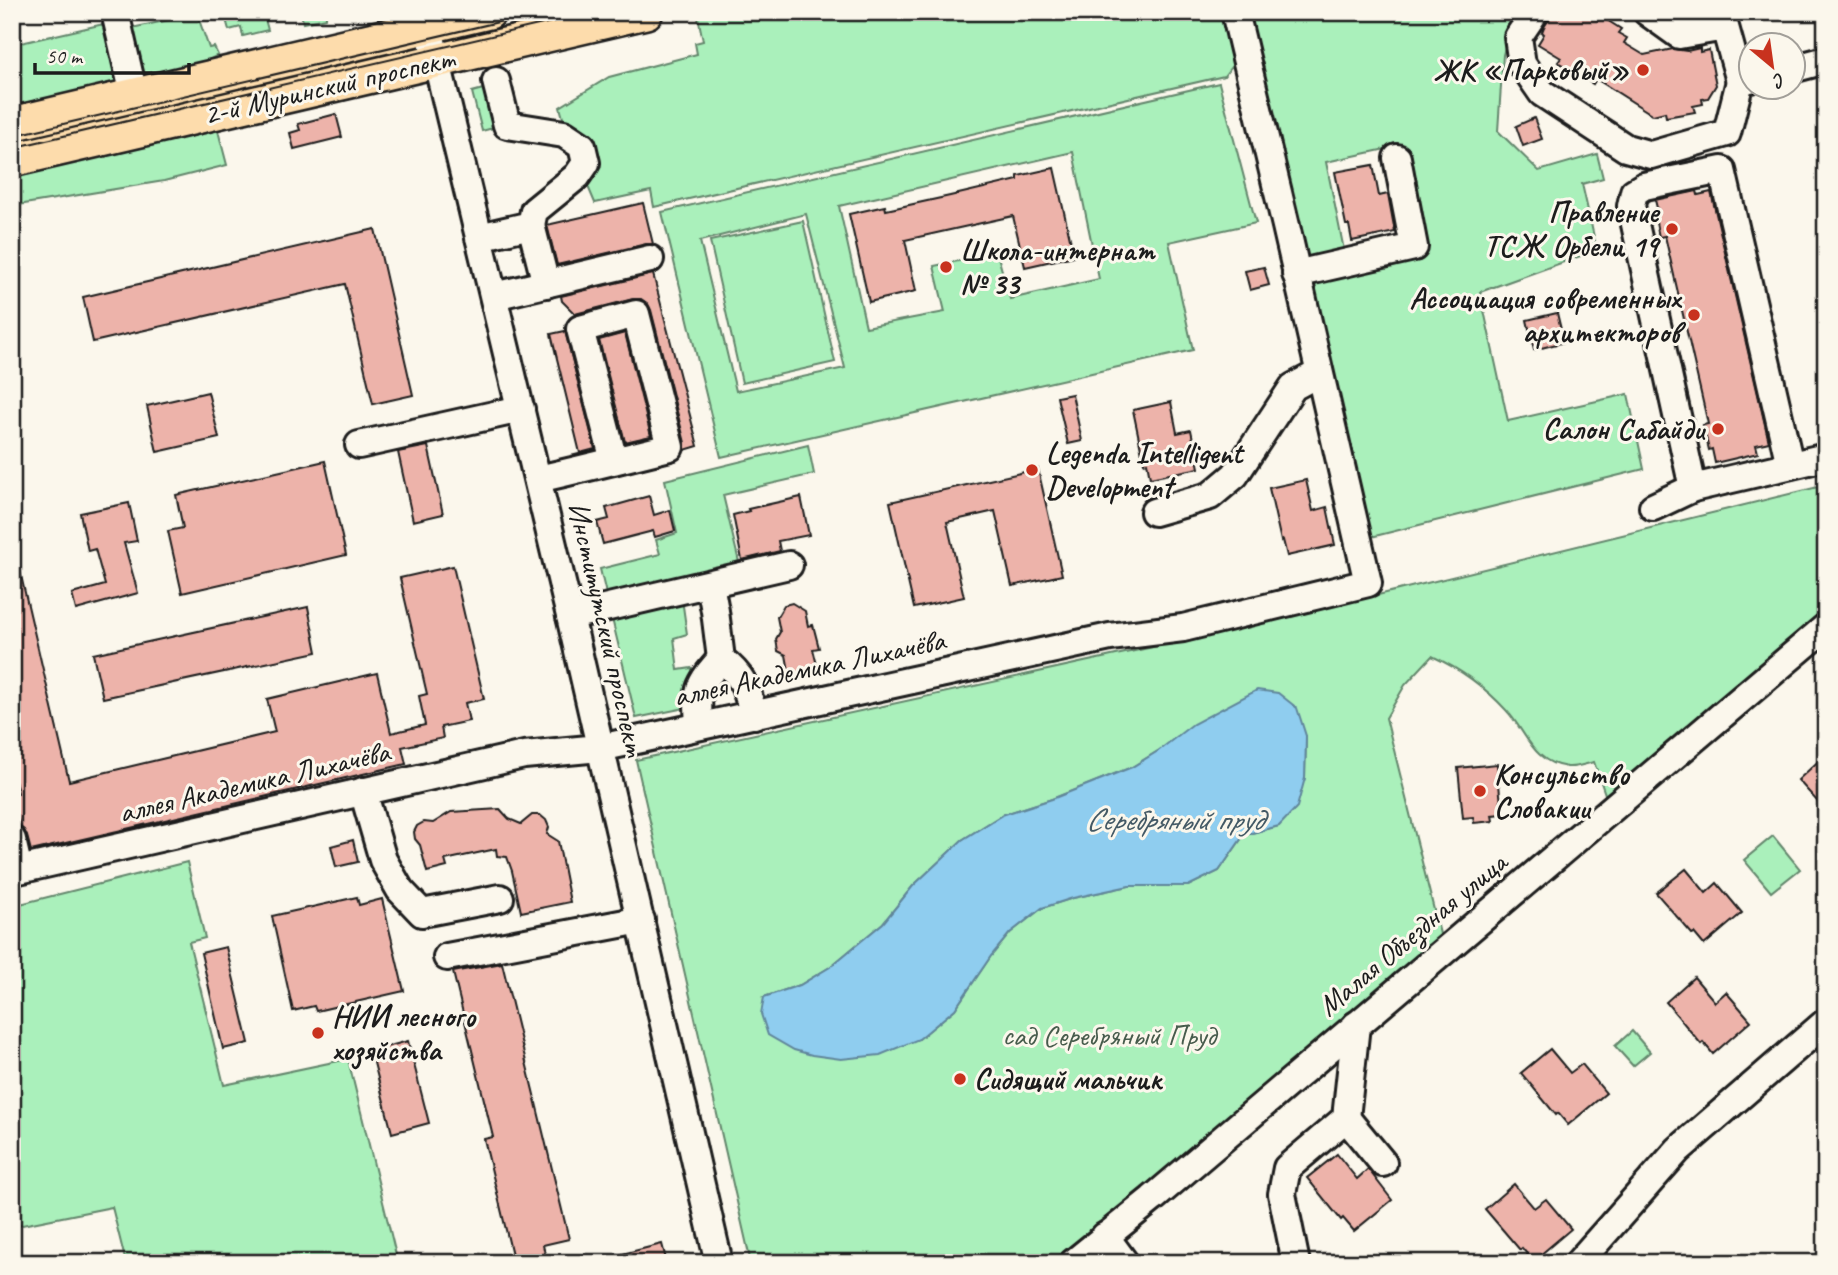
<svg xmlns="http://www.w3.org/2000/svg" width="1838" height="1275" font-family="Caveat,sans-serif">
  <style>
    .green { fill: #aaf0bb; stroke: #63866c; stroke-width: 2; fill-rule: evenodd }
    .water { fill: #8fcdef; stroke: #61869b; stroke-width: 2 }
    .building { fill: #edb3aa; stroke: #1c1c1c; stroke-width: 2 }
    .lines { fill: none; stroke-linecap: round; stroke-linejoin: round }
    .minor-casing { stroke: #1c1c1c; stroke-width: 32 }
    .major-casing { stroke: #1c1c1c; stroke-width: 38 }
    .minor { stroke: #fbf7ec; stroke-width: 26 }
    .major { stroke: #fddcac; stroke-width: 33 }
    .tram { stroke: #1c1c1c; stroke-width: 2 }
    .poi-dot { fill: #c8321e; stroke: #fbf7ec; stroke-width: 2.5 }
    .labels { text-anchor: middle; stroke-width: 6; stroke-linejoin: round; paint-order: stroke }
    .poi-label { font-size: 30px; font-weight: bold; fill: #1c1c1c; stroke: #fbf7ec; text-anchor: start }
    .street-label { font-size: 30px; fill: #1c1c1c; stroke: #fbf7ec }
    .park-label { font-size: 30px; fill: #475c4c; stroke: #fbf7ec }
    .water-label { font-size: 32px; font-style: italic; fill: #445a66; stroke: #fbf7ec }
  </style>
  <rect width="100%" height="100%" fill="#fbf7ec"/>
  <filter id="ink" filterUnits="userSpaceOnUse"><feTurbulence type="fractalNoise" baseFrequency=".0143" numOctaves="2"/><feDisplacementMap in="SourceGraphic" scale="14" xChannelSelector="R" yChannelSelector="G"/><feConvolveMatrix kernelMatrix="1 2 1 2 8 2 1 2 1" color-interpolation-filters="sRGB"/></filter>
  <g filter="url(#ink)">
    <g class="green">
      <polygon points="224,12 270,12 271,16 265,19 268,30 243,36 241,27 229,30"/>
      <polygon points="301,12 326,12 326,18 303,23"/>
      <polygon points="697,12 1223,12 1234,63 1224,76 654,207 651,191 595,203 570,144 560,107 609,77 697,54 695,43 703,41"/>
      <polygon points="1244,12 1514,12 1503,55 1498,131 1539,171 1597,154 1603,178 1582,184 1597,250 1480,292 1508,421 1628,394 1644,469 1367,538 1307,278 1425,252 1404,145 1326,162 1344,250 1303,260"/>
      <polygon points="197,14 209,48 214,47 218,55 207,61 141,76 127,29"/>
      <polygon points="108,23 119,82 12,106 12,45"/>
      <path d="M1219,83L1256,223L1169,242L1193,350L721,457L662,212ZM1073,152L1099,279L1010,299L997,253L934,266L945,312L866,327L839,206ZM806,214L845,368L736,391L700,241Z"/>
      <polygon points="483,89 493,128 482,131 472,92"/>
      <polygon points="216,123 227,165 164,181 12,206 12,170"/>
      <polygon points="803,221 835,362 742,383 710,241"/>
      <polygon points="808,445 814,474 723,495 744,583 682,599 687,634 674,638 678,670 692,668 695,687 695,706 636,718 600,569 660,554 656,540 677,533 665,480"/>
      <path d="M1826,485V611L1606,797L1594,762C1586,764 1575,768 1567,767C1532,763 1527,732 1506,710C1484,686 1462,670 1432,656L1405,685L1386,718L1441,938L1358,1007L1059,1263H751L636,760L1276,620ZM1306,736L1305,778L1279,826L1244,835L1219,871L1188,886H1129L1073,898L1042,908L1010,933L991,956L955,1009L919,1039L764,997L800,985L830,967L883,923L913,886L962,840L1002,815L1052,799L1132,767L1158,751Z"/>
      <polygon points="1773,836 1800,869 1771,892 1744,860"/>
      <polygon points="187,862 205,938 189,942 224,1085 348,1059 396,1255 367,1263 126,1263 112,1207 12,1227 12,906"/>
      <polygon points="1632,1031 1650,1052 1633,1066 1615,1046"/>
    </g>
    <polygon class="water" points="1257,690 1278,693 1297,708 1306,736 1305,778 1297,807 1279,826 1244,835 1219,871 1188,886 1129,886 1073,898 1042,908 1010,933 991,956 955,1009 919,1039 880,1055 841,1059 812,1055 794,1050 768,1035 761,1014 764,997 800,985 830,967 883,923 913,886 962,840 1002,815 1052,799 1132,767 1158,751 1193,724"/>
    <g class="building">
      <polygon points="1554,12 1585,12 1596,19 1599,15 1621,29 1618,33 1627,38 1624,43 1644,55 1673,49 1687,51 1700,48 1700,52 1709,50 1716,85 1708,98 1702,99 1703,104 1693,106 1695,112 1666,117 1665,112 1653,115 1596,79 1593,84 1558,62 1561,58 1538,44 1544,34 1542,32 1544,27"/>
      <polygon points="336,114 342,137 294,149 290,133 300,130 298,124"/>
      <polygon points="1534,118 1542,139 1523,146 1516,126"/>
      <polygon points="1373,165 1379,196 1388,194 1395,232 1352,241 1349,225 1346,225 1335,172"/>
      <polygon points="1054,168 1074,256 1025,267 1013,216 905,240 916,291 869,302 849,214 885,206 886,210 950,196 1018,180 1018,176"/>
      <polygon points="1697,191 1698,195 1711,192 1769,442 1756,445 1758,453 1715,463 1712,449 1709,450 1703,425 1708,424 1665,236 1659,237 1654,213 1658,212 1655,200"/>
      <polygon points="643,203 653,244 646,244 557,265 547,225"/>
      <polygon points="375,229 413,395 373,404 345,284 93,342 83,297"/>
      <polygon points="1264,267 1269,285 1250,290 1245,271"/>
      <polygon points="653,274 698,446 685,450 685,443 651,310 648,304 641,299 633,299 575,314 562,301 561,296"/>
      <polygon points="1557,313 1564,342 1534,350 1527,320"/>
      <polygon points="565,331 595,449 580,453 551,334"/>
      <polygon points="625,333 651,436 625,442 599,340"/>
      <polygon points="208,392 219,438 157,452 147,406"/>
      <polygon points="1072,394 1082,441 1068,444 1057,397"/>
      <polygon points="1171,402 1177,433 1191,430 1199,468 1150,478 1147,462 1144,463 1133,410"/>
      <polygon points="428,446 443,514 413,521 398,452"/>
      <polygon points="325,461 346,555 182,593 168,531 183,528 176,495"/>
      <polygon points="1038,469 1062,575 1012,586 995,511 947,522 964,597 914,608 890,502"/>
      <polygon points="1306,480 1313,511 1327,507 1335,545 1287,556 1283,540 1281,541 1269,488"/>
      <polygon points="649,496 654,515 670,510 675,531 655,537 653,531 603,544 597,522 609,519 606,508"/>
      <polygon points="801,497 809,535 778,541 780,551 742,560 733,515 749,511 748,509"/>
      <polygon points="129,503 137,541 124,543 138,593 76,610 72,594 105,585 95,549 88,551 80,513"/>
      <polygon points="453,566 484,699 465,703 469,721 441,727 443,738 402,747 406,764 31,851 27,836 24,830 20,827 12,796 18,793 12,769 12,568 19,567 69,781 275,732 267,699 377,673 391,733 425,725 419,696 427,694 400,578"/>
      <polygon points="792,603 805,611 808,626 813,625 819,648 813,649 817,665 811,675 800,678 789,671 786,655 778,651 776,639 780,632 777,617 784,605"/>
      <polygon points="308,607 317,652 103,698 93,654"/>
      <polygon points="1826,754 1826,811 1798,780"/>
      <polygon points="1497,764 1502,814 1492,815 1493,821 1474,823 1473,817 1463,818 1458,768"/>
      <polygon points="500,809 509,819 521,824 532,815 540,815 546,820 549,827 547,834 558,841 570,902 521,912 512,871 507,857 497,856 496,849 445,860 447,867 427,872 420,845 415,839 414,832 417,826 424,822 433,823 451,812"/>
      <polygon points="353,840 358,862 336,867 331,846"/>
      <polygon points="1686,869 1706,893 1717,883 1742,913 1704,945 1694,933 1692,934 1656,893"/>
      <polygon points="357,897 359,905 382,899 404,991 316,1011 314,1006 293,1011 272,916"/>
      <polygon points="226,947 249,1043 223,1049 201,953"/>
      <polygon points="502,963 569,1239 543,1245 547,1263 514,1263 484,1139 493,1137 453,972"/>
      <polygon points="1694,977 1715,1002 1726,992 1751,1021 1713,1054 1703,1042 1701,1044 1666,1002"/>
      <polygon points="408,1041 429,1123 392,1133 371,1051"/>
      <polygon points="1550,1049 1570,1073 1582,1064 1606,1093 1568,1125 1558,1113 1556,1115 1521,1073"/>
      <polygon points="1337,1154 1357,1179 1368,1169 1392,1200 1354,1231 1343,1218 1341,1220 1307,1178"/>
      <polygon points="1514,1184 1534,1208 1546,1199 1571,1229 1533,1261 1522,1248 1520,1250 1485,1209"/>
      <polygon points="662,1244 667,1263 611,1263 610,1257"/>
    </g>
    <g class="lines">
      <g class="minor-casing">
        <g id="minor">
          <polyline points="115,12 134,95"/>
          <polyline points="425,12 570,616 719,1263"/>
          <polyline points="1535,12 1518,37 1522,64 1542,93 1626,148 1651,155 1727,133 1740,81 1750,79"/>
          <polyline points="1647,12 1679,35 1725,27 1740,81"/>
          <polyline points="1792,69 1826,60"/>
          <polyline points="531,225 546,284"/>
          <polyline points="479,237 531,225 534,211 577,176 586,163 582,146 564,134 507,125 496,81"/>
          <polyline points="1296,274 1414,247 1397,158"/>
          <polyline points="494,296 650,259"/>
          <polyline points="359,445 521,409"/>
          <path d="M538,479C582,469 626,458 670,447L636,314L580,329L614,461"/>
          <polyline points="1693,488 1631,206 1634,192 1644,186 1722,170 1790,465"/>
          <polyline points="1653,507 1693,488 1826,457"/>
          <polyline points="1154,512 1210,496 1235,475 1293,387 1319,373"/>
          <path d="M710,584L715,611L721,659C744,677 746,687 754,715"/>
          <polyline points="570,616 789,565"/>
          <path d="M699,726C697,690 696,687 721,659"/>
          <polyline points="363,791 383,860 400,890 422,913 500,898"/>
          <polyline points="12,840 19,870 524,755 600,748 1110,637 1183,628 1368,583 1286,226 1235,12"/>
          <polyline points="447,957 641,920"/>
          <polyline points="1346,1118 1383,1163"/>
          <polyline points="1105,1236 1125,1263"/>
          <polyline points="1073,1263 1152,1199 1826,627"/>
          <polyline points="1296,1263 1282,1194 1287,1168 1346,1118 1356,1025"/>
          <polyline points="1578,1263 1678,1150 1826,1022"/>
        </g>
      </g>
      <g class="major-casing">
        <g id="major">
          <polyline points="12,124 489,12"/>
          <polyline points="12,160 646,12"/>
        </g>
      </g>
      <use href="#minor" class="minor"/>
      <use href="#major" class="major"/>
      <g class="tram">
        <polyline points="12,136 541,12"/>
        <polyline points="12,148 594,12"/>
      </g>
    </g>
  </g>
  <g class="poi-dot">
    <circle cx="1643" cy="70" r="7"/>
    <circle cx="1672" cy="229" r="7"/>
    <circle cx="946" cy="267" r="7"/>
    <circle cx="1694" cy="315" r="7"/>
    <circle cx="1718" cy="429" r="7"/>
    <circle cx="1032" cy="470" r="7"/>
    <circle cx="1480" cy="791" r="7"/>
    <circle cx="318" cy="1033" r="7"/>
    <circle cx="960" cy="1079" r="7"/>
  </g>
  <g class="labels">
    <g class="poi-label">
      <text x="1629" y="80" text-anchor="end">ЖК «Парковый»</text>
      <text x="1658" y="222" text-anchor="end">Правление<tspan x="1658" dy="34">ТСЖ Орбели 19</tspan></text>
      <text x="960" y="260">Школа-интернат<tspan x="960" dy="34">№ 33</tspan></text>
      <text x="1680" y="308" text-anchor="end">Ассоциация современных<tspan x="1680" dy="34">архитекторов</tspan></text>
      <text x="1704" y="439" text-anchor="end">Салон Сабайди</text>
      <text x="1046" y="463">Legenda Intelligent<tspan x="1046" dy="34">Development</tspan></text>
      <text x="1494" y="784">Консульство<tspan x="1494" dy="34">Словакии</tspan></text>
      <text x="332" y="1026">НИИ лесного<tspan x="332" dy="34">хозяйства</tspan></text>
      <text x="974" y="1089">Сидящий мальчик</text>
    </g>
    <g class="street-label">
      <text transform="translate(329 86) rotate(-13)" y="10">2-й Муринский проспект</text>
      <text transform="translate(607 629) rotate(77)" y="10">Институтский проспект</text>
      <text transform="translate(809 668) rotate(-12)" y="10">аллея Академика Лихачёва</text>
      <text transform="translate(254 782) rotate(-13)" y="10">аллея Академика Лихачёва</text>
      <text transform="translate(1412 934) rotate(-40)" y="10">Малая Объездная улица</text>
    </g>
    <g class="park-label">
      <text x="1109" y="1045">сад Серебряный Пруд</text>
    </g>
    <g class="water-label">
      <text x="1174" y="830">Серебряный пруд</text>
    </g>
  </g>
  <rect width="1838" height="1275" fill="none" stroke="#fbf7ec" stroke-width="42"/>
  <rect x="21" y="21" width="1796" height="1233" fill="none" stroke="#1c1c1c" stroke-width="2.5" filter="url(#ink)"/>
  <g transform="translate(1772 66) rotate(151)"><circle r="33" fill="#fbf7ec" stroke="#a29f99" stroke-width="2"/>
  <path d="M0-5L12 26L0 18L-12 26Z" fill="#c8321e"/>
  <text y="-10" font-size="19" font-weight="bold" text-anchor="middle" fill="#1c1c1c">С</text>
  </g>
  <path d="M35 63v10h154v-10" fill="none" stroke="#1c1c1c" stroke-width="3.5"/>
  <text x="46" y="63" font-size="21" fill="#1c1c1c" stroke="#fbf7ec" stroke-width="5" paint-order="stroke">50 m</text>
</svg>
